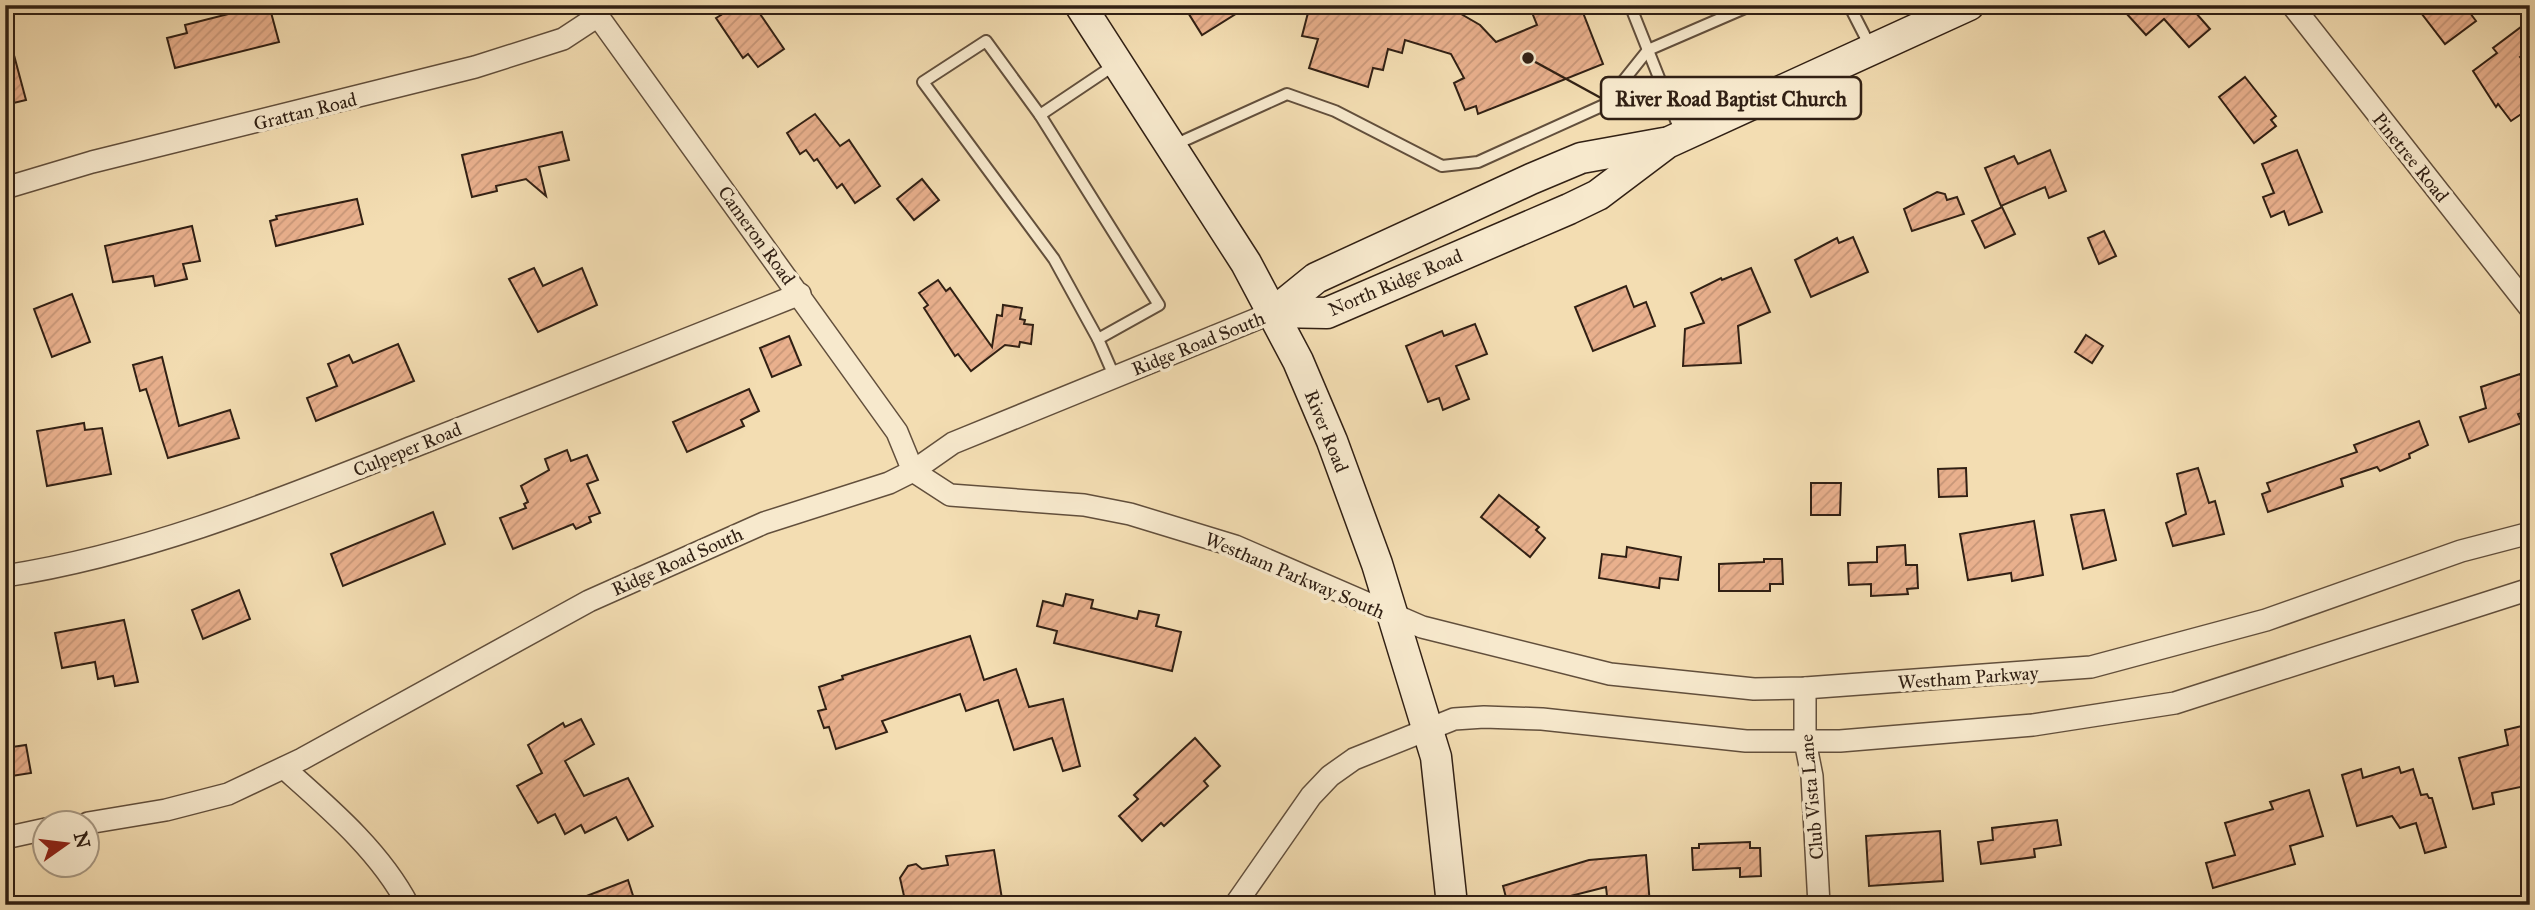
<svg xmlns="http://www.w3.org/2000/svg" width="2535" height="910" font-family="'IM FELL Great Primer',serif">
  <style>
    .building { fill: url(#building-hatch); stroke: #312014; stroke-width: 2 }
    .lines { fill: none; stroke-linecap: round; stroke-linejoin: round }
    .service-casing { stroke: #624f3c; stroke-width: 14 }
    .minor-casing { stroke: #624f3c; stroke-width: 24 }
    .secondary-casing { stroke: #312014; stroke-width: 33 }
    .service { stroke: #f7e9cd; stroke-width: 10 }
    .minor { stroke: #f7e9cd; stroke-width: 21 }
    .secondary { stroke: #f7e9cd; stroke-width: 30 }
    .labels { text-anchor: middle; stroke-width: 7; stroke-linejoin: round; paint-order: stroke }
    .street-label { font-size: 19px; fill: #312014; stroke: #f7e9cd }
    .leader { fill: none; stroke: #312014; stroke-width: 2.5 }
    .callout-dot { fill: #312014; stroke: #f7e9cd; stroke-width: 2.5 }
    .callout { fill: #f7e9cd; stroke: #312014; stroke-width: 2.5 }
    .callout-label { font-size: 21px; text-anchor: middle; font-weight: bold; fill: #312014 }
  </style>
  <defs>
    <pattern id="building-hatch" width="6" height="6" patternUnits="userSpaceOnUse" patternTransform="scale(1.75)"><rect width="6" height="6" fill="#e9b08d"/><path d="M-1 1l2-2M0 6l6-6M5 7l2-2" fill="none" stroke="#c89779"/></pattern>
  </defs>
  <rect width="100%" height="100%" fill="#f3ddb2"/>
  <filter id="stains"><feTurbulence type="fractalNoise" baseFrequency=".00286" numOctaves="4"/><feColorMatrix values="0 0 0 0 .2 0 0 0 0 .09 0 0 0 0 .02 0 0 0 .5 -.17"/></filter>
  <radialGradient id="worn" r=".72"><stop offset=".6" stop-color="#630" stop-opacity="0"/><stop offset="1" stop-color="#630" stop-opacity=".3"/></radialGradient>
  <g class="building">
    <polygon points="264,5 269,5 279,42 175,68 167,38 187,33 185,25"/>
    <polygon points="714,5 754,5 784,49 758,67 748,54 743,58 716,18 721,15"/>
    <polygon points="1198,5 1250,5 1202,35 1187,11"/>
    <polygon points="1310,5 1457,5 1456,11 1480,25 1496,42 1537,25 1529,5 1580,5 1603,64 1478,114 1476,106 1465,110 1454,83 1464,78 1451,54 1405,40 1402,53 1388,49 1383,70 1373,68 1368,87 1309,68 1318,39 1302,36"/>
    <polygon points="2135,5 2189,5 2210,29 2189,47 2164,19 2146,35 2126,13"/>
    <polygon points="2415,5 2464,5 2476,21 2445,44"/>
    <polygon points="2521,27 2530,38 2530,50 2520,57 2530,69 2530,108 2511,121 2498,104 2496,107 2473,71 2497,53 2493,48"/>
    <polygon points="11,44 26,100 5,105 5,45"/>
    <polygon points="2245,77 2276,116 2271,120 2276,126 2254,143 2219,97"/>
    <polygon points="815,114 840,146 849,140 880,186 855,203 842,184 837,188 817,159 814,161 806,150 800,154 787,133"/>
    <polygon points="562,132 569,160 539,167 546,196 526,179 496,186 497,191 472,197 462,155"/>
    <polygon points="2050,150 2066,191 2049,198 2045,187 2001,206 1985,168 2014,156 2018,164"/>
    <polygon points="2297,150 2322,212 2289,225 2284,211 2271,217 2263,197 2274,193 2262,164"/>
    <polygon points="922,179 939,200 914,220 897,199"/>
    <polygon points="1937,192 1945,194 1947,200 1957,197 1964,214 1912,231 1904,209"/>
    <polygon points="357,199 363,224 276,246 270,221 277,219 276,216"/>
    <polygon points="2002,207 2015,234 1985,248 1972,221"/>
    <polygon points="192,226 200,261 183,264 187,279 155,286 153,276 113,282 105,246"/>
    <polygon points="2104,231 2116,256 2099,264 2088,238"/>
    <polygon points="1853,237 1868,272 1811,297 1795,260 1837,238 1839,243"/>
    <polygon points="534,268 543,286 582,268 597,305 538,332 509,279"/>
    <polygon points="1751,268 1770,312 1738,326 1741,363 1683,366 1685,329 1704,323 1691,293 1721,278 1722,280"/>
    <polygon points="938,280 946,291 950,288 992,347 997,315 1002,316 1003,305 1022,308 1020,319 1025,320 1024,324 1033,325 1031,344 1020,342 1019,347 1005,345 971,371 958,354 955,356 924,308 928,305 919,293"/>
    <polygon points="1626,286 1634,307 1646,302 1655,326 1593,351 1575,307"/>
    <polygon points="72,294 90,342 52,357 34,309"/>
    <polygon points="1475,324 1487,354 1456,366 1469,399 1443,410 1439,398 1428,402 1406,346 1442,331 1444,336"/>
    <polygon points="2086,335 2103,346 2092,363 2075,352"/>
    <polygon points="789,336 801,365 772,377 760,348"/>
    <polygon points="398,344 414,381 316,421 307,398 337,386 328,364 349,355 353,363"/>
    <polygon points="162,357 179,426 230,410 239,438 168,458 146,389 140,391 133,365"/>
    <polygon points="2520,374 2530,395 2530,410 2518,414 2522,423 2469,442 2460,417 2486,408 2481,387"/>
    <polygon points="749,389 759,411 741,420 744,426 687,452 673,422"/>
    <polygon points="2419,421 2428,445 2409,454 2410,458 2380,471 2377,467 2341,479 2343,486 2268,512 2262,494 2270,491 2267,483 2357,452 2354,445"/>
    <polygon points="84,423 85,430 102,428 111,474 47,486 37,431"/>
    <polygon points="567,450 571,461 587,455 598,480 587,484 600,513 589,517 591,522 576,529 573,524 513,549 500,518 526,508 524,504 528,502 521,486 549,470 545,459"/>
    <polygon points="1966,468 1967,496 1939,497 1938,469"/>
    <polygon points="2198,468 2209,503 2215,501 2224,534 2173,546 2166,523 2186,514 2177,474"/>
    <polygon points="1811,483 1841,483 1840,515 1811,515"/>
    <polygon points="1499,495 1539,527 1536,530 1545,538 1530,557 1481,517"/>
    <polygon points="2104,510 2116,560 2083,569 2071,515"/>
    <polygon points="433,512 445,544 343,586 331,554"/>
    <polygon points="2034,521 2043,575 2012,581 2011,573 1968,580 1960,534"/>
    <polygon points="1905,545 1906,565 1917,565 1918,588 1907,589 1908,594 1871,596 1871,584 1849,585 1848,563 1877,562 1877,547"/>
    <polygon points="1627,547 1681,557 1678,580 1660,578 1659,588 1599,578 1602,554 1626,557"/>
    <polygon points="1764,559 1782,559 1783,584 1770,584 1770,591 1719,591 1719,564 1764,562"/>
    <polygon points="239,590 250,619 203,639 192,610"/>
    <polygon points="1066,594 1093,600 1091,608 1137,619 1139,611 1159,615 1156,626 1181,632 1172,671 1054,643 1057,631 1037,626 1043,601 1063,606"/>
    <polygon points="124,620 138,682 115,686 113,676 98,679 95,662 62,668 55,633"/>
    <polygon points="970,636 984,680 1016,669 1029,707 1063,699 1080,766 1063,771 1052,738 1014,750 998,700 966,711 960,694 882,721 887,732 836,749 829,727 824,728 818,711 826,709 819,687 843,679 842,676"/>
    <polygon points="581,719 594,744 565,761 584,796 628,778 653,826 628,840 616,817 585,833 581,825 565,834 555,814 538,823 517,786 542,773 528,745 563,723 565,727"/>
    <polygon points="2526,725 2530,743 2530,785 2492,793 2494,804 2473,809 2459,758 2508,745 2505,730"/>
    <polygon points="1195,738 1220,766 1204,781 1208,786 1164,826 1161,823 1142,841 1119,816 1138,799 1134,795"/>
    <polygon points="26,745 31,773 5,777 5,748"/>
    <polygon points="2399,767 2401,773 2413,769 2421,795 2427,794 2429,798 2432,798 2446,847 2425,853 2416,823 2400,828 2392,816 2357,826 2342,775 2361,769 2363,778"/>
    <polygon points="2309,790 2323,836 2290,846 2295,864 2213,888 2206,863 2235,855 2225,823 2273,809 2270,802"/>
    <polygon points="2057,820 2061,845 2034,849 2035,857 1981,864 1978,842 1993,840 1992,828"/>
    <polygon points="1940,831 1943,881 1869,886 1866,836"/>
    <polygon points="1750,842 1750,848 1760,848 1761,876 1740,877 1740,868 1693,870 1692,848 1699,848 1699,844"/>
    <polygon points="994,850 1003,905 906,905 900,878 908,866 916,864 922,869 948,865 946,856"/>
    <polygon points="1646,855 1650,905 1608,905 1606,887 1535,905 1508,905 1503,886 1589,860"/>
    <polygon points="628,880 636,905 571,905 571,902"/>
  </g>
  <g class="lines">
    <g class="service-casing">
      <g id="service">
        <polyline points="1630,5 1681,133"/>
        <polyline points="1849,5 1870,46"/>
        <polyline points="1040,115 986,41 923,82 1054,259 1098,339"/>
        <polyline points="1172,146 1287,94 1335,111 1442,166 1478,162 1604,105 1648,50 1752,5"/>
        <polyline points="1115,378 1098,339 1159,305 1040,115 1116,64"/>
      </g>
    </g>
    <g class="minor-casing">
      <g id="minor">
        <polyline points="590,5 897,432 913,471 950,495 1084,505 1130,514 1235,546 1422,627 1610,674 1754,689 1805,688 2091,667 2266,620 2461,551 2530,533"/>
        <polyline points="2292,5 2530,308"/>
        <polyline points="5,188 92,162 475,67 563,39 598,16"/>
        <path d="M5,576C148,554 281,499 415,446C543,396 672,345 800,294"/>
        <polyline points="1805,688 1805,741 1812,776 1819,905"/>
        <path d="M284,768C329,808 380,851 408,905"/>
        <polyline points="88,823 166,810 228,794 302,759 589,601 764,523 889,483 913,471 953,443 1274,312"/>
        <polyline points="5,838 46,829"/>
        <polyline points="1235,905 1311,796 1330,776 1354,759 1454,719 1484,717 1542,719 1746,741 1840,741 2033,725 2175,703 2530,589"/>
      </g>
    </g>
    <g class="secondary-casing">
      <g id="secondary">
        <polyline points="1080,5 1246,263 1298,361 1332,441 1377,564 1436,757 1452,905"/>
        <polyline points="1274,312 1327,313 1569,209 1598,195 1667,143 1969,5"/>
        <polyline points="1274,312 1316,278 1531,179 1581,158 1664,143"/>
      </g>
    </g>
    <use href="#service" class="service"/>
    <use href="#minor" class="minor"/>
    <use href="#secondary" class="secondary"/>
  </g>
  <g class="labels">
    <g class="street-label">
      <text transform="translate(305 111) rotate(-14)" y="7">Grattan Road</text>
      <text transform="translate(2411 157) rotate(51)" y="7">Pinetree Road</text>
      <text transform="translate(757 235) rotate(54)" y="7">Cameron Road</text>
      <text transform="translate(1395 282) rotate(-23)" y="7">North Ridge Road</text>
      <text transform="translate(1198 343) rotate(-22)" y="7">Ridge Road South</text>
      <text transform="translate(1327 431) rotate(68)" y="7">River Road</text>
      <text transform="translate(407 449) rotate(-22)" y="7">Culpeper Road</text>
      <text transform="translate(677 561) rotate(-24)" y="7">Ridge Road South</text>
      <text transform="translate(1295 575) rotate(23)" y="7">Westham Parkway South</text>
      <text transform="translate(1968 677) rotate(-4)" y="7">Westham Parkway</text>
      <text transform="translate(1811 797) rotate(-95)" y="7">Club Vista Lane</text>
    </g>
  </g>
  <path class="leader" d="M1528 58L1601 98"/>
  <circle class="callout-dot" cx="1528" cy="58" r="7"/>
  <rect class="callout" x="1601" y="77" width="260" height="42" rx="7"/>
  <g class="callout-label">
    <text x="1731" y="106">River Road Baptist Church</text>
  </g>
  <rect width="2535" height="910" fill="none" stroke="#f3ddb2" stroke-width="28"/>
  <rect x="7" y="7" width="2521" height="896" fill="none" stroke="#312014" stroke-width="3.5"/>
  <rect x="14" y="14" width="2507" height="882" fill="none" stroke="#312014" stroke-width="2"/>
  <g transform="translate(66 844) rotate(76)"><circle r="33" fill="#f7e9cd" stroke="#a89983" stroke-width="2"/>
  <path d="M0-5L12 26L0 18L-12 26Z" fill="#8f2418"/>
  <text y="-10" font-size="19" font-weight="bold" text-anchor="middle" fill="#312014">N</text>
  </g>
  <rect width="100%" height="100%" filter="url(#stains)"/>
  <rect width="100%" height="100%" fill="url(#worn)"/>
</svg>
